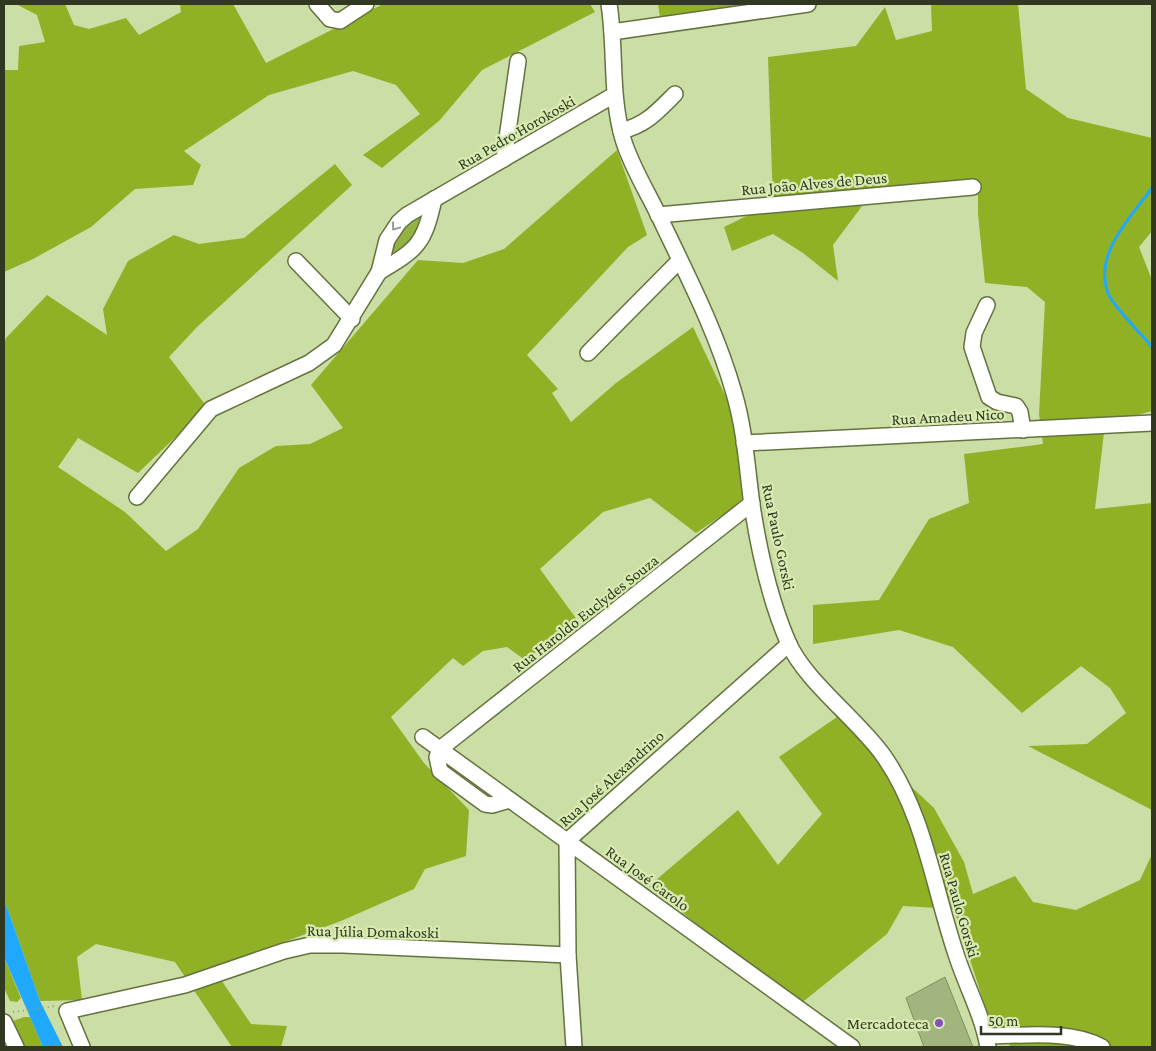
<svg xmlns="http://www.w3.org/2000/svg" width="1156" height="1051" font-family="'Crimson Pro',serif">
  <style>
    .green { fill: #94b243 }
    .forest { fill: #90b126 }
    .water { fill: #20a9fc }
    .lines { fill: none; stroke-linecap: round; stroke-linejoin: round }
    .stream { stroke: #20a9fc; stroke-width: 3 }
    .building { fill: #a3b57e; stroke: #80915b }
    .minor-casing { stroke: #63733e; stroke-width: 18 }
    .path { stroke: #909e73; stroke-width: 2; stroke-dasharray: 1 4; stroke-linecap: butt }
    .minor { stroke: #fff; stroke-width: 15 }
    .oneway { stroke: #989c90 }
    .poi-dot { fill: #864ec5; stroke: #d8ebb1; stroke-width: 2 }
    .labels { text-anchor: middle; stroke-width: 4.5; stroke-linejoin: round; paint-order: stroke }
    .street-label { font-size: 16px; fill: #313822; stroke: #d8ebb1 }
    .poi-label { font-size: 16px; fill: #313822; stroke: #d8ebb1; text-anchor: end }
  </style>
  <rect width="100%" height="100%" fill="#cbdea5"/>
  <polygon class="green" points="427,207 416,240 385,264 399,227"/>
  <g class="forest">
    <polygon points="16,4 65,4 74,25 89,29 126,18 139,35 181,12 180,4 233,4 266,63 383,4 590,4 595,12 482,70 440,120 382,168 363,155 420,114 396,85 353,71 269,95 184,151 201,165 193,185 135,189 91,227 33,259 4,272 4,70 18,70 19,46 45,42 37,15"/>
    <polygon points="658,4 750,4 660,18"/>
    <polygon points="931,4 1018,4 1026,89 1068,118 1152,138 1152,231 1139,247 1152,280 1152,411 1105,424 1095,509 1152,503 1152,810 1028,746 1087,744 1126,713 1110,688 1081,666 1022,713 953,647 899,630 813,644 813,605 879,600 929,519 969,503 964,454 1043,444 1039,414 1045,302 1027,287 985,283 978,214 978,183 874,190 833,245 838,281 803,253 773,234 732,251 724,227 773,203 768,57 856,46 885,7 896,40 932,31"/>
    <polygon points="617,150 647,235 628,247 527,355 558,389 552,393 571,422 616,383 693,327 734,414 745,500 696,533 650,498 603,512 540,569 578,621 525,660 507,647 483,651 463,666 453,658 391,717 424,763 469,810 466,856 425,869 414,889 341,921 213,968 251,1024 287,1026 281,1047 232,1047 175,962 96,944 77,957 82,1000 40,1001 4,899 4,344 6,338 47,295 107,335 103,309 128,261 174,235 199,244 244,238 335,164 352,185 197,327 169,357 207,407 138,473 78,438 58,467 125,512 166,551 198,529 239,468 276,446 310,444 343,428 311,385 418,260 463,263 504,249"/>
    <polygon points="837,717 934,808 964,862 973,894 1015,876 1033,902 1076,910 1140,880 1152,854 1152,1047 1009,1047 1010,1043 988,1016 954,909 903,906 887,934 799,1005 649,886 738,810 778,865 822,814 779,757"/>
    <polygon points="4,957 21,998 17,1002 10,1001 4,988"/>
    <polygon points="24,1017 30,1017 43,1047 25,1047 13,1021"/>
  </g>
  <polygon class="water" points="4,899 40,1001 63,1047 43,1047 4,957"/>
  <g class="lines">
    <path class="stream" d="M1152,188C1131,217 1093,254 1108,293C1113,307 1142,334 1152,347"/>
  </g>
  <polygon class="building" points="945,977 973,1047 924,1047 906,998"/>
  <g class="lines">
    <g class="minor-casing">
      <g id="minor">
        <polyline points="317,4 330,19 340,21 366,4"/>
        <path d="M609,4C616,49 610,95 623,139C631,166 647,191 659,216C686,273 717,332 734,393C745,430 747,468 752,505C759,551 770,600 788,642C804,680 857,719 883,755C924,813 933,885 955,951C965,984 982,1013 988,1047"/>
        <polyline points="612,32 808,4"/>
        <path d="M621,131C646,125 657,112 675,94"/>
        <polyline points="504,159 518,61"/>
        <polyline points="658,215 973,187"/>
        <polyline points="296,261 352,319"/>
        <path d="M379,272C418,249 424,244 434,199"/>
        <polyline points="987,305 974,333 972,347 989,397 997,402 1016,406 1020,412 1023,430"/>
        <polyline points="588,353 679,261"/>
        <polyline points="744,443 1152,423"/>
        <polyline points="137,497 211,409 309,363 334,345 379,272 387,240 399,222 407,215 614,95"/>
        <polyline points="423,737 852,1047"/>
        <polyline points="510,800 492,805 485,804 440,771 437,757 440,749 752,503"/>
        <polyline points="4,1022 16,1047"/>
        <path d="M986,1036C1022,1036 1070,1029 1102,1047"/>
        <polyline points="82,1047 67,1011 185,985 284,951 310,945 343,945 568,955"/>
        <polyline points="574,1047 568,955 567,841 789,644"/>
      </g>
    </g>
    <polyline class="path" points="13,1012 56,1006"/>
    <use href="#minor" class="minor"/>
  </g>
  <defs><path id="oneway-chevron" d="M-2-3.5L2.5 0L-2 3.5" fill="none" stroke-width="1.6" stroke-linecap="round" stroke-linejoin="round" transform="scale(1.25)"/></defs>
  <use class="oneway" href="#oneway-chevron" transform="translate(395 227) rotate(127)"/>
  <circle class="poi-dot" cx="939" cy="1023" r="5"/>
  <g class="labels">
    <g class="street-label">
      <text transform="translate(516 132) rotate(-30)" y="6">Rua Pedro Horokoski</text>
      <text transform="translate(814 183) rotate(-5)" y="6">Rua João Alves de Deus</text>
      <text transform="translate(948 416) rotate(-3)" y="6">Rua Amadeu Nico</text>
      <text transform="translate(779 537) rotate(78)" y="6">Rua Paulo Gorski</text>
      <text transform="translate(585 613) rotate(-38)" y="6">Rua Haroldo Euclydes Souza</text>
      <text transform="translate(611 778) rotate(-42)" y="6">Rua José Alexandrino</text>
      <text transform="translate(648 878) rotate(36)" y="6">Rua José Carolo</text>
      <text transform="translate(960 905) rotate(74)" y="6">Rua Paulo Gorski</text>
      <text transform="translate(373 931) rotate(1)" y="6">Rua Júlia Domakoski</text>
    </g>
    <g class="poi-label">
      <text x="929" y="1029">Mercadoteca</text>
    </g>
  </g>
  <rect width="1156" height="1051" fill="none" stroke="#313822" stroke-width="10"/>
  <path d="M981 1026v8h80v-8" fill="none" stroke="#313822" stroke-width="2.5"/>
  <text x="988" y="1026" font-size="15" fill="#313822" stroke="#d8ebb1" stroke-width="4" paint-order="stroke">50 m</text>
</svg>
